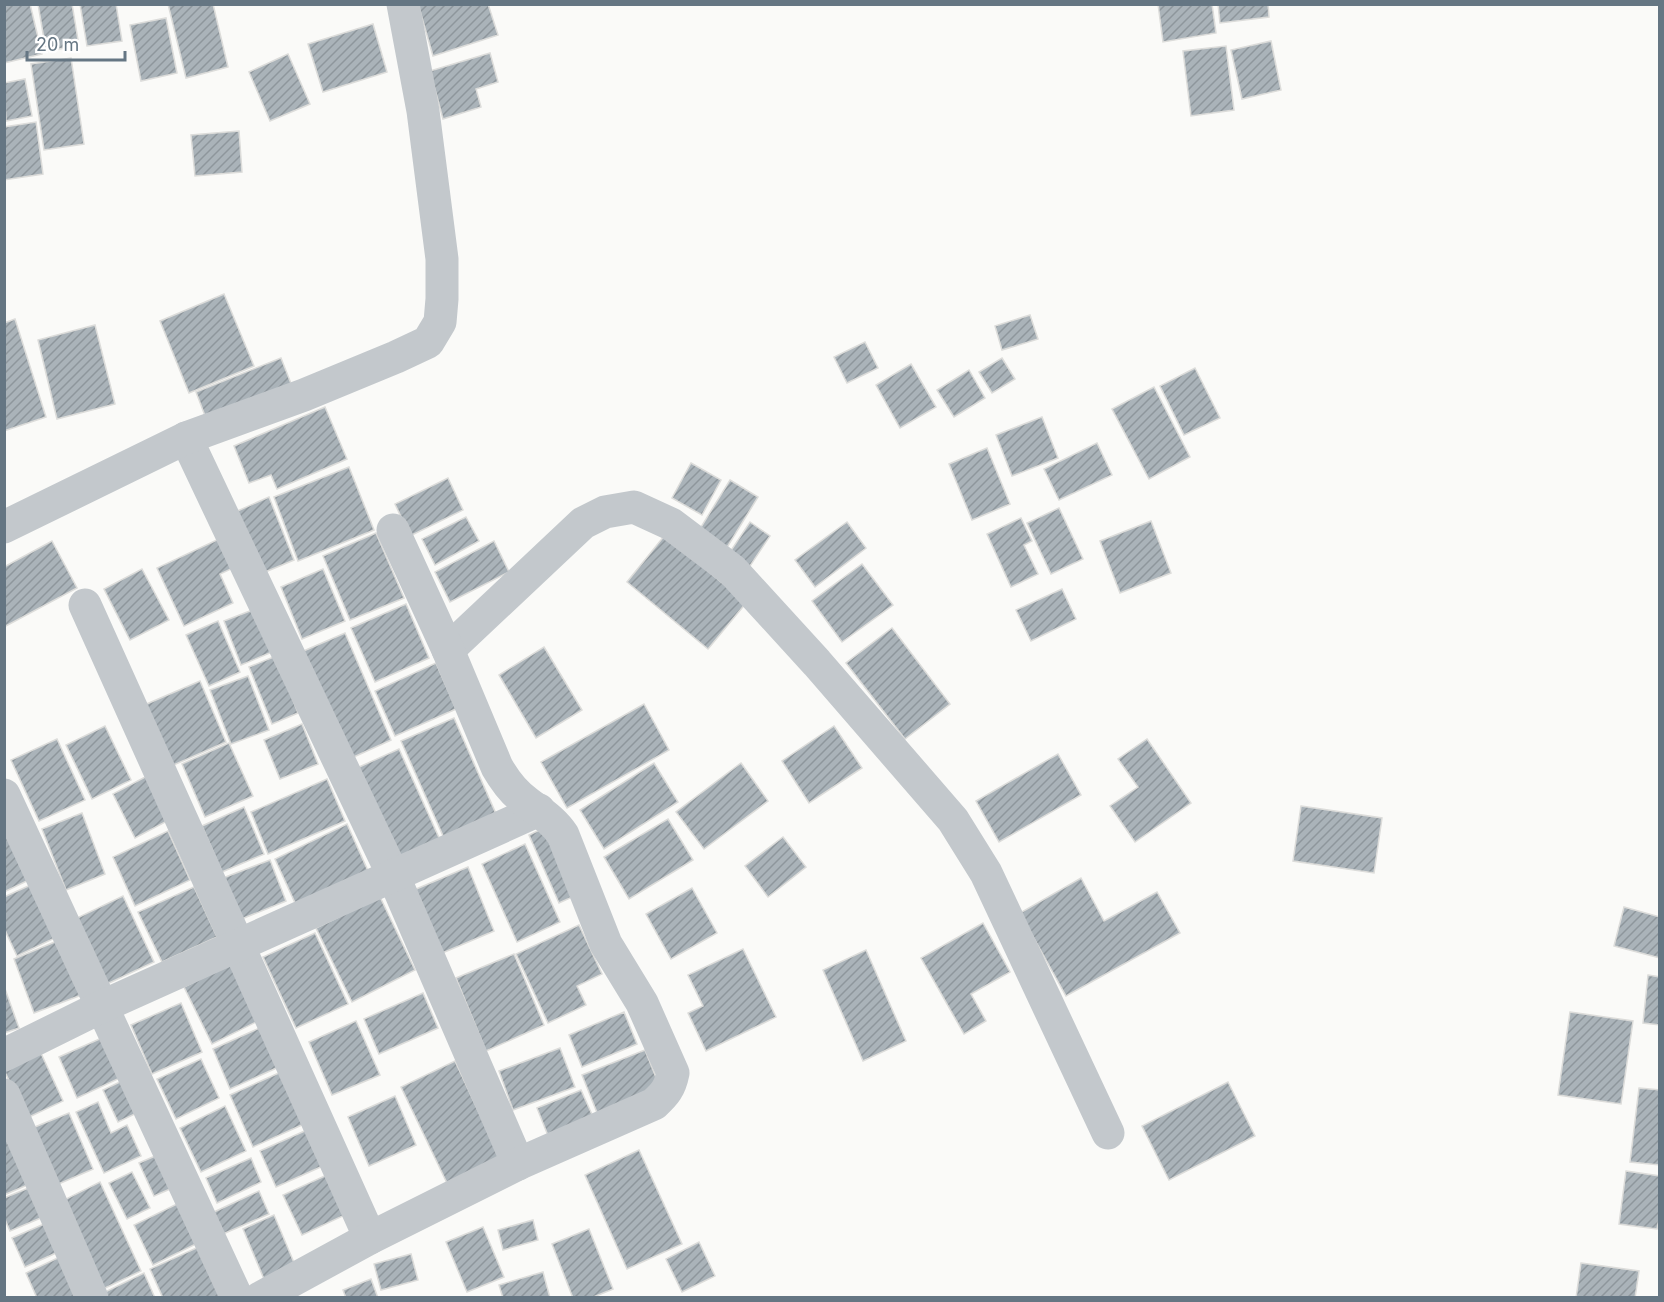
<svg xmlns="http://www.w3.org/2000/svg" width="1664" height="1302" font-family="Inter,sans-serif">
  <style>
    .building { fill: url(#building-hatch); stroke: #dcdcda; stroke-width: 1.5 }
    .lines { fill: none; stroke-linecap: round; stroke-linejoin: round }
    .minor { stroke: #c3c8cc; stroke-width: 33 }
  </style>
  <defs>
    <pattern id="building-hatch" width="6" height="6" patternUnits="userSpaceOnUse" patternTransform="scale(1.5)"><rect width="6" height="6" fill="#aab3b9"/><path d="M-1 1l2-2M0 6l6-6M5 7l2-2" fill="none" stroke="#8e969c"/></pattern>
  </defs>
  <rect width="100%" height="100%" fill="#fafaf8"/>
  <g class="building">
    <polygon points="4,4 30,4 42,54 4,63"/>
    <polygon points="38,4 72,4 79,46 46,51"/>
    <polygon points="80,4 116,4 122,41 87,46"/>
    <polygon points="168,4 213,4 228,67 186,78"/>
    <polygon points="418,4 488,4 498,35 433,56"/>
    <polygon points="1158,4 1212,4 1216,33 1163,42"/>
    <polygon points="1218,4 1268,4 1269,17 1220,23"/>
    <polygon points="166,18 177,73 141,81 130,25"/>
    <polygon points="373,24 387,72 323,92 308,44"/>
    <polygon points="1271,41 1281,90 1242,99 1231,50"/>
    <polygon points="1226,46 1234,110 1191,116 1183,51"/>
    <polygon points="490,53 498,82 476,89 481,107 443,119 430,71"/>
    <polygon points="288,54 310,104 270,121 249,72"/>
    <polygon points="71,58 84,144 44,150 31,64"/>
    <polygon points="25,79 32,116 6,121 4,83"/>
    <polygon points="36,122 43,174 4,180 4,127"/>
    <polygon points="239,131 242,172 195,176 191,135"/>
    <polygon points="224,294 254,366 189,393 160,321"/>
    <polygon points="1030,315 1038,339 1002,350 995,326"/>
    <polygon points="15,319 46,417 4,431 4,323"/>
    <polygon points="95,325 115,404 57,419 38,340"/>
    <polygon points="865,342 878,368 847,383 834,357"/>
    <polygon points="281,358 292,386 207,421 196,392"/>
    <polygon points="1002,358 1015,379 992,393 979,372"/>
    <polygon points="911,364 936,407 900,428 876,385"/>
    <polygon points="1195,368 1220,418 1184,435 1160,386"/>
    <polygon points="969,370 985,398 954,417 937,390"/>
    <polygon points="1154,387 1190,457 1149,479 1112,409"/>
    <polygon points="325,407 347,459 277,489 271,475 249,483 234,446"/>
    <polygon points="1042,417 1058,458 1012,476 996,435"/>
    <polygon points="1097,443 1112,475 1059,500 1044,469"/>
    <polygon points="987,448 1010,504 972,520 949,464"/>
    <polygon points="691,463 721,480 702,515 672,498"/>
    <polygon points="349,467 374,530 298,561 274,497"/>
    <polygon points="448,478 463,510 410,536 395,504"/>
    <polygon points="730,480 758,497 726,549 698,532"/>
    <polygon points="269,497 294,560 258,575 233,513"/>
    <polygon points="1059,508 1083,559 1051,574 1027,523"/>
    <polygon points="466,517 479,541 435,565 422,539"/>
    <polygon points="1021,518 1032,541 1024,545 1038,574 1011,587 987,534"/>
    <polygon points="1151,521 1171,573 1120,593 1100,541"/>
    <polygon points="750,522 770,536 750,566 730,552"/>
    <polygon points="847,522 866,548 815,587 795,560"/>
    <polygon points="376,533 404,598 350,620 323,556"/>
    <polygon points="665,535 746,603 708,649 627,582"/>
    <polygon points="219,539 233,568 220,574 233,603 184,626 157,568"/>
    <polygon points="52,541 77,588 4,627 4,567"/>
    <polygon points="494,541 509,572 450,602 435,572"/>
    <polygon points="862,564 893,605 842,642 812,601"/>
    <polygon points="142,569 169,620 130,640 104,589"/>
    <polygon points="323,569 345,621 302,639 281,587"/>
    <polygon points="1062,589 1076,619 1031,641 1016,610"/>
    <polygon points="406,604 429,658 375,682 351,628"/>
    <polygon points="255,609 272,652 241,665 224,621"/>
    <polygon points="218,621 240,672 209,686 186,635"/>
    <polygon points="892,628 950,704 905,739 846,663"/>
    <polygon points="345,633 391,740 345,761 299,653"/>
    <polygon points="544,647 582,710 536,738 499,675"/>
    <polygon points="276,656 298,713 272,724 249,667"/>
    <polygon points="436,663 456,709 395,736 375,691"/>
    <polygon points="248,676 269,730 231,744 210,690"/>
    <polygon points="200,681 226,742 169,767 142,706"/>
    <polygon points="644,704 669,750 567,808 541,762"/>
    <polygon points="454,718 500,823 448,847 401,741"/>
    <polygon points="302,724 318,764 280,779 264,740"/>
    <polygon points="105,726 131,780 92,799 66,745"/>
    <polygon points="834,726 862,768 809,803 782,761"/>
    <polygon points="57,739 85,800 39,821 11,760"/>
    <polygon points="1147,739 1191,803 1135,842 1110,806 1138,787 1118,759"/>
    <polygon points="229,743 253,796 205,817 182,764"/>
    <polygon points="399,749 445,851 402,870 357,768"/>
    <polygon points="1058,754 1081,795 999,842 976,801"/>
    <polygon points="654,763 678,802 604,849 580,810"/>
    <polygon points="741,763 768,801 704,849 676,812"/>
    <polygon points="147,776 169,820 135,838 113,794"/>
    <polygon points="327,779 345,821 268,854 251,812"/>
    <polygon points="1301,806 1382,818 1374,873 1293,861"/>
    <polygon points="244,807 264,854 222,872 202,826"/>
    <polygon points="82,813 105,874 66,890 42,829"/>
    <polygon points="668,819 693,860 629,899 604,857"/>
    <polygon points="347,824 368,871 296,905 275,859"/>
    <polygon points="550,825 581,893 559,903 529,835"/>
    <polygon points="168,831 190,880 135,906 113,857"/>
    <polygon points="11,834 33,878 4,892 4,837"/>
    <polygon points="783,837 806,867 768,897 745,866"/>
    <polygon points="525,844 560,922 517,942 482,864"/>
    <polygon points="270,860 286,901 239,920 223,878"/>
    <polygon points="468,867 494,931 440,954 414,890"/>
    <polygon points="1081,878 1104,921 1157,892 1180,933 1066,996 1020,913"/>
    <polygon points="35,883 59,936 17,956 4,928 4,897"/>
    <polygon points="194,887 217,937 162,962 138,912"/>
    <polygon points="692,888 717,933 671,959 646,914"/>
    <polygon points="123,896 154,962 107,984 77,918"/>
    <polygon points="380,897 415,970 352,1002 316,928"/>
    <polygon points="1624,907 1660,917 1660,958 1614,946"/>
    <polygon points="983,923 1010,972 971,994 986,1021 964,1034 921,958"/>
    <polygon points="579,925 602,974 577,986 586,1005 548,1023 516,954"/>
    <polygon points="315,933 348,1004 296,1028 263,957"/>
    <polygon points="57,941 84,994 34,1013 14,959"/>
    <polygon points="743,949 776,1017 706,1051 688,1013 703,1006 688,975"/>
    <polygon points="866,950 906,1041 863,1061 823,970"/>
    <polygon points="514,954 544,1025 486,1051 456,978"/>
    <polygon points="230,964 258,1021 212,1044 184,987"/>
    <polygon points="1648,975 1660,977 1660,1025 1643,1023"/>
    <polygon points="4,986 19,1028 4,1033"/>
    <polygon points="423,993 438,1028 379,1054 364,1019"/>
    <polygon points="181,1003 202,1052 152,1074 131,1025"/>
    <polygon points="624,1012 637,1044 582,1067 569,1035"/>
    <polygon points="1570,1012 1633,1021 1621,1104 1558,1095"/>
    <polygon points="356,1021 380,1075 332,1095 309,1042"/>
    <polygon points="264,1026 281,1066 230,1089 213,1049"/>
    <polygon points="104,1037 122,1077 77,1098 59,1057"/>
    <polygon points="560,1048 575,1087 513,1110 499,1071"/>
    <polygon points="39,1049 63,1101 27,1118 4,1070"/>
    <polygon points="645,1050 661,1090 598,1115 582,1075"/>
    <polygon points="201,1059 219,1098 176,1119 157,1079"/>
    <polygon points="455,1061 500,1158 447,1183 401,1087"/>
    <polygon points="281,1072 304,1124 253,1147 230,1095"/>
    <polygon points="126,1079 141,1111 118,1122 103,1090"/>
    <polygon points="1228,1082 1255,1136 1169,1180 1142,1126"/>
    <polygon points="1639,1088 1660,1090 1660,1165 1630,1162"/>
    <polygon points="581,1090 594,1119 549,1138 537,1108"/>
    <polygon points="395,1096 416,1145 369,1166 348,1117"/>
    <polygon points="98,1102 111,1133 127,1125 141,1156 104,1173 76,1112"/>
    <polygon points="225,1106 246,1151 201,1172 180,1128"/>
    <polygon points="69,1113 93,1169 54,1186 30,1129"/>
    <polygon points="309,1129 325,1165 276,1187 260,1151"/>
    <polygon points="4,1136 32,1183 4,1195"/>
    <polygon points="639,1150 682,1244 627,1269 585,1175"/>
    <polygon points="162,1153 177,1186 154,1196 139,1163"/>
    <polygon points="251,1158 261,1182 217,1203 206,1178"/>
    <polygon points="1626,1171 1660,1176 1660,1215 1657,1229 1619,1224"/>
    <polygon points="132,1172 150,1208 127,1219 109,1183"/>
    <polygon points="329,1174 347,1214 302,1235 283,1195"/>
    <polygon points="100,1182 141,1271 103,1289 62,1201"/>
    <polygon points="31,1187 43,1217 10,1231 4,1217 4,1198"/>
    <polygon points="259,1191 269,1214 223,1234 214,1212"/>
    <polygon points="183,1201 202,1241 153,1265 134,1225"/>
    <polygon points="274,1215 295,1265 264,1279 243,1229"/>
    <polygon points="533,1220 538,1240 503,1250 498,1230"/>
    <polygon points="44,1224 56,1253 25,1267 12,1238"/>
    <polygon points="483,1227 504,1277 467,1292 446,1242"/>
    <polygon points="589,1229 613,1289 591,1298 573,1298 552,1244"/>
    <polygon points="699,1242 715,1276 682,1292 666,1259"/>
    <polygon points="203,1245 220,1298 163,1298 150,1269"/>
    <polygon points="411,1254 418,1280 381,1290 374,1264"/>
    <polygon points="64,1255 81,1298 37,1298 26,1273"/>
    <polygon points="1581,1263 1639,1271 1635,1298 1576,1298"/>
    <polygon points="543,1272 550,1298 503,1298 499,1285"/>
    <polygon points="144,1273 155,1298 105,1298 103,1293"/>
    <polygon points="371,1279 378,1298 346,1298 343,1290"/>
  </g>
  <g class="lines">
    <g class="minor">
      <polyline points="186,438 393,875 518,1164"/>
      <polyline points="4,527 186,438 304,395 396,357 428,342 440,322 442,299 442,259 423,111 403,4"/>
      <polyline points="85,605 370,1238"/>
      <polyline points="448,650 583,523 605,512 634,507 671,524 732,570 817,663 953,820 986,873 1108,1133"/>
      <polyline points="4,795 237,1298"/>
      <polyline points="4,1055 103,1006 539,810"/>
      <polyline points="4,1095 92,1298"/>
      <path d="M260,1298L370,1238L518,1164L654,1104C665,1094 670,1088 673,1073L642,1003L606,944L563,835C554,821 541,813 528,803C515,794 505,781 497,767L448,650L393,530"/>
    </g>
  </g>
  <rect width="1664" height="1302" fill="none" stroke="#657683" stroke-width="12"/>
  <path d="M27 51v9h98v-9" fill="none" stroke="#657683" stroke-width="3"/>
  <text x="36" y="51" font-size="18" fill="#657683" stroke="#ffffff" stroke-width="4.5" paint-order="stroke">20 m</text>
</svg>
